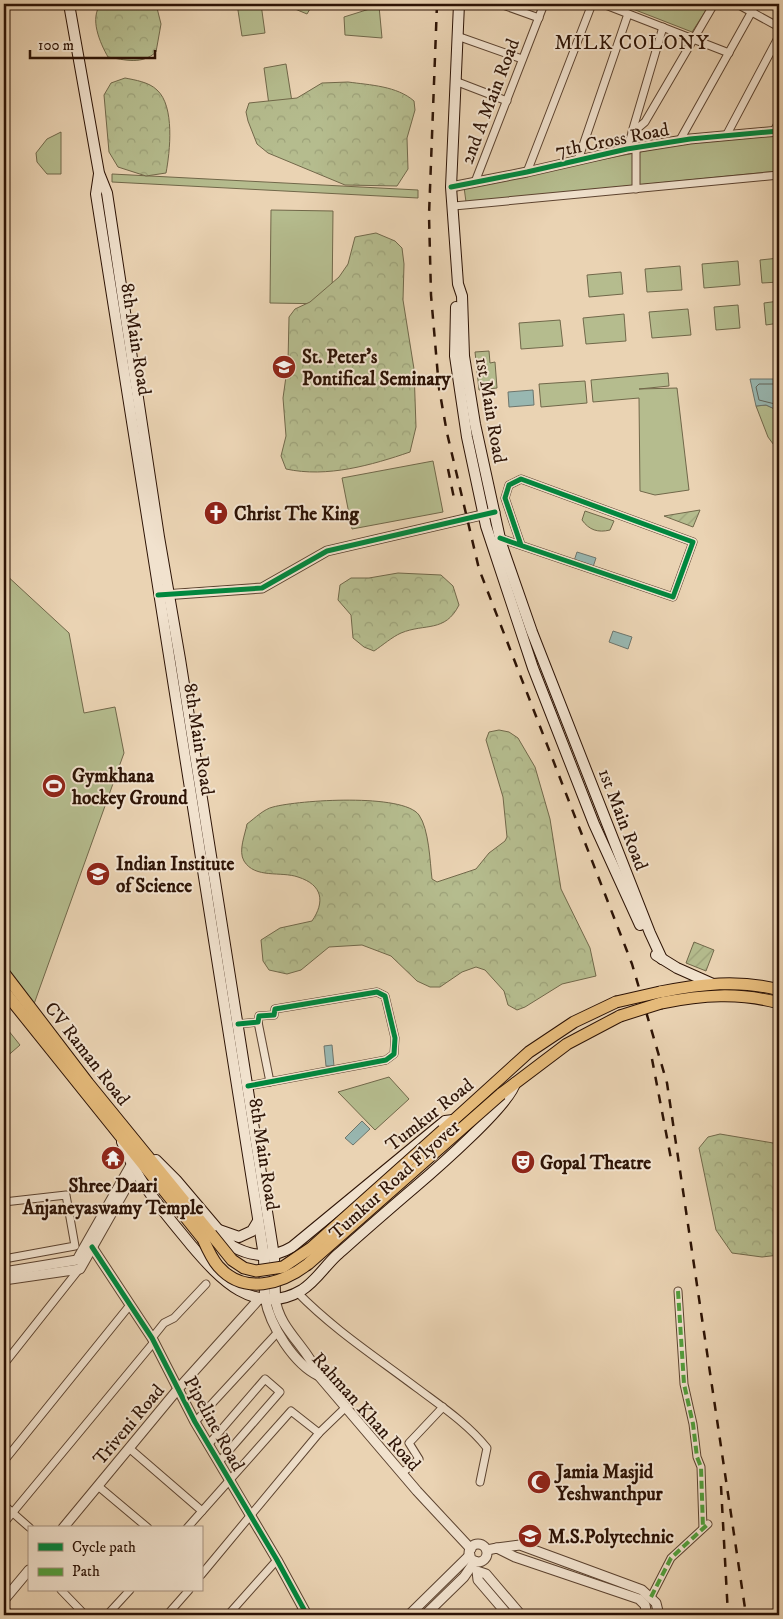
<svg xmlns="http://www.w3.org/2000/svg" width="783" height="1619" font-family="'IM FELL DW Pica',serif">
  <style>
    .green { fill: #b5bc8e; stroke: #71684a }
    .forest { fill: url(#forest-crowns); stroke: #71684a }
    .garden { fill: url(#garden-furrows); stroke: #71684a }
    .water { fill: #98b7b1; stroke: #6d756c }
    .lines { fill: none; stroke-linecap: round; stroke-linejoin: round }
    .shore { stroke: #62655b; stroke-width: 1 }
    .minor-casing { stroke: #5c4330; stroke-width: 9 }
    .tertiary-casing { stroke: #5c4330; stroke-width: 11 }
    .secondary-casing { stroke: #2d1305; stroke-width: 12 }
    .trunk-casing { stroke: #2d1305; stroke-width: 13 }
    .minor { stroke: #f1e2ce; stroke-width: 7 }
    .tertiary { stroke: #f1e2ce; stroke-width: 9 }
    .secondary { stroke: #f1e2ce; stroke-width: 10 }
    .trunk { stroke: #e5ba7a; stroke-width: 11 }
    .rail { stroke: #2d1305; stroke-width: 2.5; stroke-dasharray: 9 9; stroke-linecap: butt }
    .trunk-bridge-casing { stroke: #2d1305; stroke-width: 13; stroke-linecap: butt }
    .trunk-bridge { stroke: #e5ba7a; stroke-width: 11 }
    .quiet { stroke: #52a03d; stroke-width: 4; stroke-dasharray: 8 4; stroke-linecap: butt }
    .cycleway-casing { stroke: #f1e2ce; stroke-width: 8 }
    .cycleway { stroke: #00873e; stroke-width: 5 }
    .labels { text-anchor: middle; stroke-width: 4; stroke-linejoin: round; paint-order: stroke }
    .street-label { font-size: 19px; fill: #2d1305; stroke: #f1e2ce }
    .poi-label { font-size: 19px; font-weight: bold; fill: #2d1305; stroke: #f1e2ce; text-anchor: start }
    .neighbourhood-label { font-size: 20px; letter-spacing: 1px; fill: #2d1305; stroke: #f1e2ce }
  </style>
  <defs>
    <pattern id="forest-crowns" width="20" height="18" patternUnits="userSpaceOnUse" patternTransform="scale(1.25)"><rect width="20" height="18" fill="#b5bc8e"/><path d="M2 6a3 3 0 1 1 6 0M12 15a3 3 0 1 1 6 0" fill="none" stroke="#9ca179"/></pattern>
    <pattern id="garden-furrows" width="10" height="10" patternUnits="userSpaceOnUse" patternTransform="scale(1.25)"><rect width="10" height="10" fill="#b5bc8e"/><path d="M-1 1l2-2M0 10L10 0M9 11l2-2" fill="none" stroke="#9ca179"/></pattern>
  </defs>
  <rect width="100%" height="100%" fill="#ead3b3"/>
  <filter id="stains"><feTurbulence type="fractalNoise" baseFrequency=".004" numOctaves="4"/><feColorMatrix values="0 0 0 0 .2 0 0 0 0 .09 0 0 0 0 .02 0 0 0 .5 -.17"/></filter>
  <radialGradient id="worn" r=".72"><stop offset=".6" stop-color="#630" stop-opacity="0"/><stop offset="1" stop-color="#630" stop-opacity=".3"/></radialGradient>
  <g class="green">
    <polygon points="237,4 261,4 265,33 242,36"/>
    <polygon points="620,4 710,4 692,32"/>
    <polygon points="379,6 382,38 345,35 344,17"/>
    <polygon points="286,64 292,102 269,105 264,68"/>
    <polygon points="61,132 61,174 47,174 37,162 36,153 47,139"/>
    <polygon points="773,134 779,171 466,202 464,187 680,144"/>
    <polygon points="112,174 418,190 418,198 112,182"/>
    <polygon points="271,210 333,211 332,304 270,303"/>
    <polygon points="779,258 779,282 762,283 760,260"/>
    <polygon points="738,261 740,285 704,288 702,264"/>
    <polygon points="680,266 682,290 647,292 645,269"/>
    <polygon points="621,272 623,294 589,297 587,275"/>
    <polygon points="779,301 779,323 766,325 764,303"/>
    <polygon points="738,305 740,328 716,330 714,307"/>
    <polygon points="688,309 691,335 652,338 649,312"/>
    <polygon points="624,314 626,341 586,344 583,318"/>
    <polygon points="560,320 563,346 521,349 519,323"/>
    <polygon points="489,351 490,363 495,362 497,388 479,390 475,352"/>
    <polygon points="668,373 669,386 639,389 677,388 689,490 655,495 640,491 639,398 593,402 591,380"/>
    <polygon points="585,381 587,403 541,407 539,384"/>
    <polygon points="766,405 779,411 779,452 768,437 756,406"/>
    <polygon points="433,461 443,512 352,529 342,478"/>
    <path d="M585,511L614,521L610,530C598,533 589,530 582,520Z"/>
    <polygon points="4,573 69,633 84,713 115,707 124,753 34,1004 4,965"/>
    <polygon points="4,1025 20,1045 4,1059"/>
    <polygon points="389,1077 409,1099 375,1130 338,1092"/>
  </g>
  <g class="forest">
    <path d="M101,4H156L161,24L156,52C142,65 125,60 108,57C100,43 89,18 101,4Z"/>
    <polygon points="283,4 313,4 307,14"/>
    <path d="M125,78C135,80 149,82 157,90C175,106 170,152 166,173L146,176L118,167L109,152L104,95L111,83Z"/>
    <path d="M348,82C370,85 397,86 414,101L415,110L407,138L408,169L397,186L345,185L268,153L257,144L248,121L246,112L249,103L297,98L322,83Z"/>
    <path d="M376,233L395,241L402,248L404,264L403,300L414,369L416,427L410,452C372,465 327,478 286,469L281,456L286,436L283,398L288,362L289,317L295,309L310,302L339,277L348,264L355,237Z"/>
    <path d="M398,573L441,575L453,586L459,605C445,633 425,623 401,633C392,637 383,645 374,651L364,647L353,638L351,615L338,600L340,585L351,578H369Z"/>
    <path d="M499,730L509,732L518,738L535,767L550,819L561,889L590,948L596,976L562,984L525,1007L517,1010L508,1005L504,991L485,970L476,967L462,972L440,987H430L417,981L391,956L362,945L329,947L301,970L287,974L269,970L263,961L261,940L280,928L312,921C325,902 323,885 298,877C281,871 255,879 244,861C238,851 245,835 247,824C255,818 264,809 273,807C299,800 403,793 419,815C429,829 430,862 432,879L437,882L476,869L489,853L505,841L507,837L503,797L486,740L489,732Z"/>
    <polygon points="720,1134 779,1144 779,1255 762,1257 732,1253 716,1230 699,1148 708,1137"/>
  </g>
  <g class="garden">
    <polygon points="700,510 693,527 664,516"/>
    <polygon points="694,942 714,950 706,971 686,963"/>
  </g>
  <g class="water">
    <polygon points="750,379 779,379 779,411 766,405 756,406"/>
    <polygon points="533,390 534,405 509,407 508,392"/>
    <polygon points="577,552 596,558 593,567 574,561"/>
    <polygon points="613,631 632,637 628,649 609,642"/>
    <polygon points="332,1045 334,1066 326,1066 324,1046"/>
    <polygon points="362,1121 370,1129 353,1145 345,1138"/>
  </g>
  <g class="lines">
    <polyline class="shore" points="779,384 759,384 756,387 759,400 779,405"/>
    <g class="minor-casing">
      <g id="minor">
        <polyline points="500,4 539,18"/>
        <polyline points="603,4 729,53"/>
        <polyline points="737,4 779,27"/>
        <polyline points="457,36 522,59"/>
        <polyline points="455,81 507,101"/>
        <polyline points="774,131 779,122"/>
        <polyline points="632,132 663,27"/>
        <polyline points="726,136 779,36"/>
        <polyline points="680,140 756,4"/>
        <polyline points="636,147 636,189"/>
        <polyline points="627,149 632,133 645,122 714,4"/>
        <polyline points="578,160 628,14"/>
        <polyline points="527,172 592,4"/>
        <polyline points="475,182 544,4"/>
        <polyline points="454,206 779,175"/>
        <polyline points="500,538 511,542 673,597 693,542 521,479 509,485 505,498 521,545"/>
        <polyline points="258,1022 270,1082"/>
        <polyline points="238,1024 258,1022 259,1016 274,1015 275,1009 377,992 385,996 395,1038 394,1054 386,1060 248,1086"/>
        <polyline points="4,1202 66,1195 75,1246 4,1259"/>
        <polyline points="678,1291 684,1384 693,1424 697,1457 701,1467 703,1528"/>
        <path d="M297,1292C333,1329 376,1357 417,1388C441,1406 468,1424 487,1448L480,1482"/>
        <polyline points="152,1338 164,1323 174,1318 206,1284"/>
        <polyline points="4,1364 80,1268"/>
        <polyline points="195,1422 277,1333"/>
        <polyline points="208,1445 265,1379 280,1392 219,1462"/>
        <polyline points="129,1448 202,1511"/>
        <polyline points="4,1461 130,1305"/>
        <polyline points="402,1473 419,1459 409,1443 443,1407"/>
        <polyline points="98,1486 148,1528"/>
        <polyline points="4,1505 30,1528"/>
        <polyline points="4,1523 154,1342"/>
        <polyline points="187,1528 291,1411 319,1433"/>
        <polyline points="201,1575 319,1433 346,1407"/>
        <polyline points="61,1590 85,1615"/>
        <polyline points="651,1597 671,1558 708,1524"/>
        <polyline points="4,1609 11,1615"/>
        <polyline points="107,1615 130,1590"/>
        <polyline points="167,1615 189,1590"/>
        <polyline points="228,1615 277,1560"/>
        <polyline points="297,1615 303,1609"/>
      </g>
    </g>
    <g class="tertiary-casing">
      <g id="tertiary">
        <polyline points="451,187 527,172 627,149 690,139 779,131"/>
        <polyline points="164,595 262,588 327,551 495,512"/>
        <polyline points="92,1247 152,1338 195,1422 277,1560 307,1615"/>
        <polyline points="4,1272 77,1260 131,1165"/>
        <polyline points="4,1280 80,1269 135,1172"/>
        <path d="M265,1298C270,1326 294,1364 319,1376L417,1491L471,1549"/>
        <path d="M275,1298C279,1330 308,1347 319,1376"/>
        <polyline points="63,1528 178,1389 260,1298"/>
        <circle cx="478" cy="1553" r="9"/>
        <polyline points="497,1548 520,1545 642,1590 656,1603 659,1615"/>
        <polyline points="487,1550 497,1548 515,1557 639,1599 645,1605 647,1615"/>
        <polyline points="4,1600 29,1570"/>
        <polyline points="409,1615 470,1555"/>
        <polyline points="425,1615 464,1577 475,1561"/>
        <polyline points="508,1615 478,1580 477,1571 486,1574 521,1615"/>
      </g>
    </g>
    <g class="secondary-casing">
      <g id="secondary">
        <polyline points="69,4 99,173 107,193 159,537 180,659 274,1256 275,1298"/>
        <polyline points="459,4 451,187 458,284 462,296 464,356 475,424 501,543 532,632 650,933 662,959"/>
        <polyline points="99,174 96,194 264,1256 265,1298"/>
        <polyline points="456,307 455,356 467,437 486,526 533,668 594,824 640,925"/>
        <polyline points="656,955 677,968 713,984"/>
        <path d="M122,1142C137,1182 164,1212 191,1245C219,1278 255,1318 302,1290C316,1281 325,1266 337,1255C362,1233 388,1210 414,1188C434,1171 511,1104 515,1083"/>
        <path d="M156,1160L176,1180L232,1246C252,1257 272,1259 292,1247L445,1121L453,1120"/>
        <polyline points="219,1230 239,1237 252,1231 258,1221"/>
      </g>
    </g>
    <g class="trunk-casing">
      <g id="trunk">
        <polyline points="4,973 88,1083 211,1234"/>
        <polyline points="4,991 203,1239"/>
        <path d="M660,992C700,984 739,979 779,990"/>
        <path d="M661,1003C702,995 739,992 779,1003"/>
        <polyline points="501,1094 567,1044 620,1016"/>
        <polyline points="443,1130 529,1052 574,1022 616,1002"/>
      </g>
    </g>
    <use href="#minor" class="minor"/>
    <use href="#tertiary" class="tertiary"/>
    <use href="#secondary" class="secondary"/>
    <use href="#trunk" class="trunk"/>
    <g class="rail">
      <polyline points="437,4 429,215 431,295 439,388 447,433 479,569 632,964 667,1083 746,1615"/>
      <polyline points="448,469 455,503"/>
      <polyline points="652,1059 672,1164"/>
      <polyline points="721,1486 728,1615"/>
    </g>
    <g class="trunk-bridge-casing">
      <g id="trunk-bridge">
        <polyline points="616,1002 660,992"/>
        <polyline points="620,1016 661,1003"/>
        <polyline points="211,1234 232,1260 244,1268 256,1271 283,1267 311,1248 443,1130"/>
        <path d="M203,1239C207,1248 212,1259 218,1266C244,1296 282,1284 308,1264L501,1094"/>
      </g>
    </g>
    <use href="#trunk-bridge" class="trunk-bridge"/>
    <g class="quiet">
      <polyline points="678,1291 684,1384 693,1424 697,1457 701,1467 703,1528"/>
      <polyline points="651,1597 671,1558 708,1524"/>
    </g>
    <g class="cycleway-casing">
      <g id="cycleway">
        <polyline points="451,187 527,172 627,149 690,139 779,131"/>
        <polyline points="500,538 511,542 673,597 693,542 521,479 509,485 505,498 521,545"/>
        <polyline points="158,595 262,588 327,551 495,512"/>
        <polyline points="238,1024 258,1022 259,1016 274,1015 275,1009 377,992 385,996 395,1038 394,1054 386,1060 248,1086"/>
        <polyline points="92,1247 152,1338 195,1422 277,1560 307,1615"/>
      </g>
    </g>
    <use href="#cycleway" class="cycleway"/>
  </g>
  <defs>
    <g id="university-disc" transform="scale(1.25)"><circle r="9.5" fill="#8f2418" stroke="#f1e2ce"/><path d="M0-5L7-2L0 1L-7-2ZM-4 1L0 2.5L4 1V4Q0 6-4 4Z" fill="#fff"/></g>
    <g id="church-disc" transform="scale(1.25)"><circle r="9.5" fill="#8f2418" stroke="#f1e2ce"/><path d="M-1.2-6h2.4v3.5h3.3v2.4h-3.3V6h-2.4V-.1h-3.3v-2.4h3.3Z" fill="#fff"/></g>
    <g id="stadium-disc" transform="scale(1.25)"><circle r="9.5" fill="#8f2418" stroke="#f1e2ce"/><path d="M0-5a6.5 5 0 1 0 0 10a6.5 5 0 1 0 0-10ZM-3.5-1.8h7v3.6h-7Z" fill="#fff"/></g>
    <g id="temple-disc" transform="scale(1.25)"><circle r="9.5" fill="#8f2418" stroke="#f1e2ce"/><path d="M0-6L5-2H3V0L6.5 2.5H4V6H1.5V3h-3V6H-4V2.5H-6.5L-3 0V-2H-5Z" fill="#fff"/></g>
    <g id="theatre-disc" transform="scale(1.25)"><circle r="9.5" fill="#8f2418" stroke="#f1e2ce"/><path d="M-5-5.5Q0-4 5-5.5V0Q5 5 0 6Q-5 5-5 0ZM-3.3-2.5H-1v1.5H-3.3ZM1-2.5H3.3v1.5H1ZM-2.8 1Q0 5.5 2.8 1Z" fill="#fff"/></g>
    <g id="mosque-disc" transform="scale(1.25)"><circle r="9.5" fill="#8f2418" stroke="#f1e2ce"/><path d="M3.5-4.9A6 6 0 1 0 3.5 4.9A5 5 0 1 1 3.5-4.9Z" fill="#fff"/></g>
  </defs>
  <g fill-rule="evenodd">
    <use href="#university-disc" x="284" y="367"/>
    <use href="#church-disc" x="216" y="513"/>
    <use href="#stadium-disc" x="54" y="786"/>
    <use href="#university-disc" x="98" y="874"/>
    <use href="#temple-disc" x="113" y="1158"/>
    <use href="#theatre-disc" x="523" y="1162"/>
    <use href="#mosque-disc" x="539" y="1482"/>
    <use href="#university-disc" x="530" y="1536"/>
  </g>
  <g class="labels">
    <g class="street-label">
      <text transform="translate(489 101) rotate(-69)" y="7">2nd A Main Road</text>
      <text transform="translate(612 139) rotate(-11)" y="7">7th Cross Road</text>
      <text transform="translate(137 339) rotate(81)" y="7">8th Main Road</text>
      <text transform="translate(492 410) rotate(80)" y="7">1st Main Road</text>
      <text transform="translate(200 739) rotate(81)" y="7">8th Main Road</text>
      <text transform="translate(624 819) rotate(69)" y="7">1st Main Road</text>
      <text transform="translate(88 1053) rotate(52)" y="7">CV Raman Road</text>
      <text transform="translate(429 1114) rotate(-38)" y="7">Tumkur Road</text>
      <text transform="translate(265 1154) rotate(81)" y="7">8th Main Road</text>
      <text transform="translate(394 1179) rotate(-42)" y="7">Tumkur Road Flyover</text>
      <text transform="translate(367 1411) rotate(48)" y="7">Rahman Khan Road</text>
      <text transform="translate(215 1423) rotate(61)" y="7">Pipeline Road</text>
      <text transform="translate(128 1424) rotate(-50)" y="7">Triveni Road</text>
    </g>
    <g class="poi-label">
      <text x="302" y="363">St. Peter's<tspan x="302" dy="22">Pontifical Seminary</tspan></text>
      <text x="234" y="520">Christ The King</text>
      <text x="72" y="782">Gymkhana<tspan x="72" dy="22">hockey Ground</tspan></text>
      <text x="116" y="870">Indian Institute<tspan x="116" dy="22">of Science</tspan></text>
      <text x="540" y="1169">Gopal Theatre</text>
      <text x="113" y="1192" text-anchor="middle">Shree Daari<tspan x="113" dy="22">Anjaneyaswamy Temple</tspan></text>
      <text x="556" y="1478">Jamia Masjid<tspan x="556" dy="22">Yeshwanthpur</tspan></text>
      <text x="548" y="1543">M.S.Polytechnic</text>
    </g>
    <g class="neighbourhood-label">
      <text x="632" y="49">MILK COLONY</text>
    </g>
  </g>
  <rect width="783" height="1619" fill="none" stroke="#ead3b3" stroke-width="20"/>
  <rect x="5" y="5" width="773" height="1609" fill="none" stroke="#2d1305" stroke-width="2.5"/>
  <rect x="10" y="10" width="763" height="1599" fill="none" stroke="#2d1305"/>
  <rect x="28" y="1526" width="175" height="65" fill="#f1e2ce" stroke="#a38f7e"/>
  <rect x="38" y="1543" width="25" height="8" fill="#00873e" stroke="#a38f7e"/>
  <text x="72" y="1552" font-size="15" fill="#2d1305">Cycle path</text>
  <rect x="38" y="1568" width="25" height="8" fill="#52a03d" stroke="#a38f7e"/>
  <text x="72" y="1576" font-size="15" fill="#2d1305">Path</text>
  <path d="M30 50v8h125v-8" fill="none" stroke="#2d1305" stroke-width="2.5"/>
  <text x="38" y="50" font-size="15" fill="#2d1305" stroke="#f1e2ce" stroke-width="4" paint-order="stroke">100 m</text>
  <rect width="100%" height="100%" filter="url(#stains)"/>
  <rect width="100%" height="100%" fill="url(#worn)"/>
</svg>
